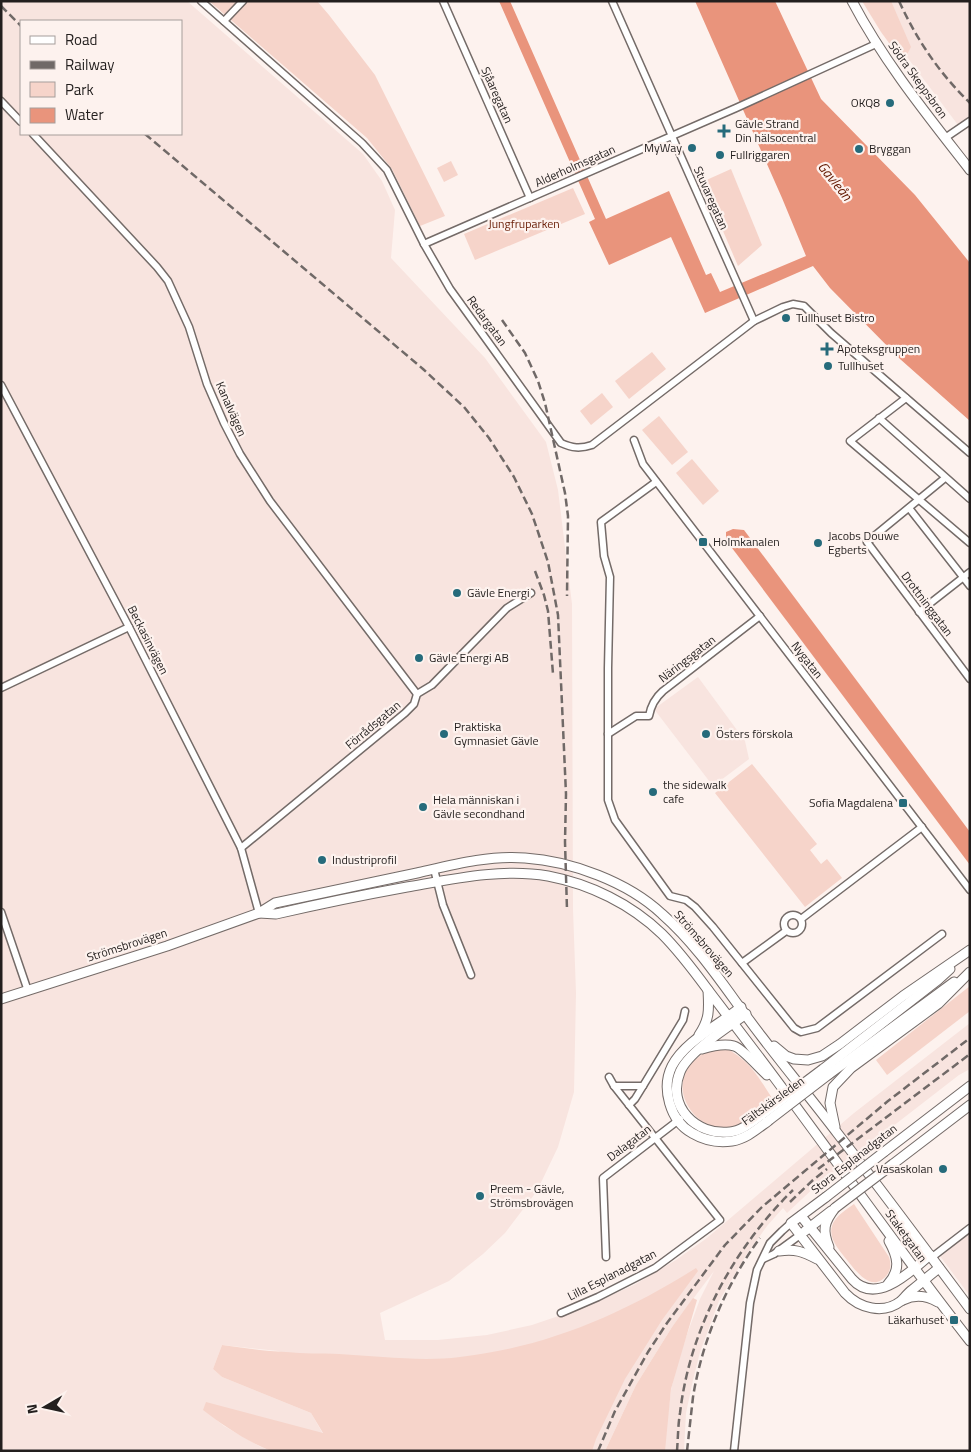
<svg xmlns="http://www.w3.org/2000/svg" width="971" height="1452" font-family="'Titillium Web',sans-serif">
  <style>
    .built { fill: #f8e4df; fill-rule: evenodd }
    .green { fill: #f6d4ca }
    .water { fill: #e9947c }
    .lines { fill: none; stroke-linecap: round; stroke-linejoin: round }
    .street-casing { stroke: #746b68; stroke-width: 9 }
    .secondary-casing { stroke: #746b68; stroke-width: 11 }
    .street { stroke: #fff; stroke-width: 6 }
    .secondary { stroke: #fff; stroke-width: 9 }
    .rail { stroke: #706967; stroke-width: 2.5; stroke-dasharray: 8 4; stroke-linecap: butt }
    .secondary-bridge-casing { stroke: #746b68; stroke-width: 11; stroke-linecap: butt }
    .secondary-bridge { stroke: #fff; stroke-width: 9 }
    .poi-dot { fill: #266b7b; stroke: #fdf2ee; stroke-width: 2 }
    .labels { text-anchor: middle; stroke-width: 4.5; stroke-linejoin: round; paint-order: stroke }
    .street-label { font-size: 12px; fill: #231f1e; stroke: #fdf2ee }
    .poi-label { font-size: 12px; fill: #231f1e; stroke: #fdf2ee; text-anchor: start }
    .park-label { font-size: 12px; fill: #6a1f08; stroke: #fdf2ee }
    .water-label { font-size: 14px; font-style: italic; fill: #631901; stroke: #fdf2ee }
  </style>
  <rect width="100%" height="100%" fill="#fdf2ee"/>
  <g class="built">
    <path d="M1,1H187L363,154L382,181L395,210L391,258L485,358L546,442L558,490L572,604L573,909L576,993L574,1092L558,1147L537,1191L505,1233L483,1254L449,1281L380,1313L385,1340H438L487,1335L532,1325L585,1307L634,1285L676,1260L707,1238L854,1113L970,1023V1069L959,1075L817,1185L787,1213L783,1208L767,1226L747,1254L719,1301L700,1352L693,1380L686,1413L684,1451H664L666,1430L671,1390L676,1367L686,1337L700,1299L714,1271L672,1327L636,1385L605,1451H454L287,1354L278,1351L222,1345L213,1369L222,1377L311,1413L323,1434L204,1410L224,1426L259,1446L271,1451H1ZM21,21H181V134H21Z"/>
    <polygon points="869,1 970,1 970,129 958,125 901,49"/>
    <polygon points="698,677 745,741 749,759 713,786 654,709"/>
    <polygon points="970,1234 970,1296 940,1256"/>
  </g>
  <g class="green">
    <polygon points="209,1 317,1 329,15 375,75 445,216 420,226 392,169 367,138"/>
    <polygon points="862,1 891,1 911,47 903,62 881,32"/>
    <polygon points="451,161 458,175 444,182 437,168"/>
    <polygon points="731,169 762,245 738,266 702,182"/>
    <polygon points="573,188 585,214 475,260 464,234"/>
    <polygon points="652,352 666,369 629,399 615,381"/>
    <polygon points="602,393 613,407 591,425 580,411"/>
    <polygon points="659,416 688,452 672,465 642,430"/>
    <polygon points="692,459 719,491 703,505 676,473"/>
    <polygon points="752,764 817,844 810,850 821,864 827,859 842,878 805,907 715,793"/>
    <polygon points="970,986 970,1011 887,1075 876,1060"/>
    <path d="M728,1049C752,1064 757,1075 772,1098L771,1102C761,1110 744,1126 732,1128C694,1134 664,1085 696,1059C699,1057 702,1053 705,1052C712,1050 721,1050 728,1049Z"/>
    <path d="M854,1204L889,1257C891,1263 891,1270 887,1275C872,1294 856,1271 847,1260C840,1251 828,1239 832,1226C835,1216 846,1210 854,1204Z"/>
    <path d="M696,1268L698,1271L662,1320L625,1379L596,1439L592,1451H271C246,1441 224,1426 203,1410L206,1402L323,1433L311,1413L222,1377L213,1369L222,1345C243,1348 265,1351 286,1352C304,1354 321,1353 339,1354C380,1356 420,1362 460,1357C547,1347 623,1314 696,1268Z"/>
    <polygon points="693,1298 697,1300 671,1389 665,1451 605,1451 636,1385 672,1327"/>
  </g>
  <g class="water">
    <polygon points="499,1 510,1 606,219 669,191 706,275 711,273 720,292 806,256 782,198 695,1 775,1 821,99 915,195 970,263 970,421 900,359 830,288 813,266 705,313 671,237 609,265 589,222 595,219"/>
    <polygon points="733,529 744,530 970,832 970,865 726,540 726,532"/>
  </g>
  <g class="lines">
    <g class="street-casing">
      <g id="street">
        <path d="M201,1L362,143L387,170L424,244L450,289L561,443C572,448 580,449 592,445L754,321L783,307L793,304L804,306L831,333L970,453"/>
        <polyline points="443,1 530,198"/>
        <polyline points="612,1 754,321"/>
        <polyline points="224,21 243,1"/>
        <polyline points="1,101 21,122"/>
        <polyline points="33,134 157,267 168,281 189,327 207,384 224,423 240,454 270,501 417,694"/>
        <polyline points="945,138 970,121"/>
        <polyline points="424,244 736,108 876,44"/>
        <polyline points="1,385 129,627 241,848 259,913"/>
        <polyline points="906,398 850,441 970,543"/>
        <polyline points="879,418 970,499"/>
        <polyline points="634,440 643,464 970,890"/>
        <polyline points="945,478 867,542 970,679"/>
        <polyline points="656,482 601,522 604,556 610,577 608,668 608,800 615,820 670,896 686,900 695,907 713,927 794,1028 801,1032 817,1028 942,934"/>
        <polyline points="909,508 970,586"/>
        <polyline points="919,612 970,572"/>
        <polyline points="1,688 129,627"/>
        <path d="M608,734L636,716H649C651,705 655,698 663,691L760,616"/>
        <polyline points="241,848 405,713 414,704 417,694 432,685 507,608 531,593"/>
        <polyline points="434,869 443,905 471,975"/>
        <polyline points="1,912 28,991"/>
        <circle cx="793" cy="924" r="9"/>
        <polyline points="801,919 922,827"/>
        <polyline points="742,963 786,931"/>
        <polyline points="614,1086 643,1086 683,1020 685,1011"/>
        <polyline points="629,1105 635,1099 643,1086"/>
        <polyline points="606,1257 603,1178 680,1119"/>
        <polyline points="931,1258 970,1228"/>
        <polyline points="763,1259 774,1254 800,1235"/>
        <polyline points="561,1313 598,1297 655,1268 720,1220 614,1086 609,1077"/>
        <polyline points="734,1451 750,1303 757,1270 770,1243 782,1231 791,1223"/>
      </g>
    </g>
    <g class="secondary-casing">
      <g id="secondary">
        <path d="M852,1C884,62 928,116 970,170"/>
        <path d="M259,913L276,914C319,904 363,895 407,887C453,879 502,868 548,876C590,884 631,904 662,934C679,951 694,971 708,990C724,1011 740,1032 756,1053C828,1148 896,1247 970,1341"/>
        <path d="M1,999L167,946L259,913L275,903C322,893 370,883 417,873C452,865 489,855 525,858C571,861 628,882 662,914C702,949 730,996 762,1037C787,1070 813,1101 838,1134C883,1192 926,1250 970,1309"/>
        <path d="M741,1007C719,1025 685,1041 672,1066C661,1088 670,1121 692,1133C704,1140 719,1143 732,1141C746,1139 757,1129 768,1121"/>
        <path d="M746,1014C728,1027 688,1052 680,1072C666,1106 696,1136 730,1132C742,1131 753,1121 763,1114"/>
        <path d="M699,1035C710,1019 709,1009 708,990"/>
        <polyline points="774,1046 786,1056 794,1059 808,1060 822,1056 840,1044 903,996 970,950"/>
        <path d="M702,1049C712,1046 724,1043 734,1046C742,1048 759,1068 767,1075"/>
        <polyline points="823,1069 938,980 950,969"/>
        <polyline points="828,1075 954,982"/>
        <polyline points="835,1127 830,1103 833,1087 851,1068 938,1004 970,972"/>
        <polyline points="884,1152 970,1086"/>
        <polyline points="893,1164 970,1105"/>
        <path d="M826,1197L791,1223L845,1293C859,1308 883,1315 901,1301C905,1297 908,1293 912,1290C921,1283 930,1275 939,1268"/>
        <path d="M801,1216L852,1279C876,1306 910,1272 930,1255"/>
        <polyline points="805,1231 831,1211"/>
        <path d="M829,1247C822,1230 824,1222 835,1208"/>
        <path d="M779,1251C795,1249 802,1251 817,1259"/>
        <path d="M888,1284C901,1270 898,1257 889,1241"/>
        <path d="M903,1300C915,1294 926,1295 938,1302"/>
      </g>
    </g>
    <use href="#street" class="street"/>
    <use href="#secondary" class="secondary"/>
    <g class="rail">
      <path d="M899,1C917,40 939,73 970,103"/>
      <polyline points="1,6 21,26"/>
      <polyline points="145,134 423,369 464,407 489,438 514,477 532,514 548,562 558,615 566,794 565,842 567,910"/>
      <polyline points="502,320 525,353 538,381 545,403 565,493 568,516 567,596"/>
      <polyline points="535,571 544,595 548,611 553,674"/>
      <polyline points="818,1169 970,1054"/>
      <polyline points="790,1202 813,1180 827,1169"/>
      <polyline points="598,1451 615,1411 648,1352 667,1323 725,1245 762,1207 888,1101 970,1038"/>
      <path d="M677,1451C678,1438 678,1425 680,1413C690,1328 733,1249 793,1190"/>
      <path d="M687,1451C689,1433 691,1415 693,1397C702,1341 726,1284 760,1238"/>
    </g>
    <g class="secondary-bridge-casing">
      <g id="secondary-bridge">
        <polyline points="763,1114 823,1069"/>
        <polyline points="768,1121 828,1075"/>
        <polyline points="826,1197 884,1152"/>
        <polyline points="835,1208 893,1164"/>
      </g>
    </g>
    <use href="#secondary-bridge" class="secondary-bridge"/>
  </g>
  <g class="poi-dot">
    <circle cx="890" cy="103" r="5"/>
    <path d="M721.5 123.5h5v5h5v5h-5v5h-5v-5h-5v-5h5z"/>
    <circle cx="692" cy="148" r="5"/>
    <circle cx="859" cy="149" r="5"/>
    <circle cx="720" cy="155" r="5"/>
    <circle cx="786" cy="318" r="5"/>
    <path d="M824.5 341.5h5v5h5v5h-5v5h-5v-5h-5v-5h5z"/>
    <circle cx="828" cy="366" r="5"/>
    <rect x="698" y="537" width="10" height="10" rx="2.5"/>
    <circle cx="818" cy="543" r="5"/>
    <circle cx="457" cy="593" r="5"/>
    <circle cx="419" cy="658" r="5"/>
    <circle cx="444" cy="734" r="5"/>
    <circle cx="706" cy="734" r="5"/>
    <circle cx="653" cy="792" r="5"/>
    <rect x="898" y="798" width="10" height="10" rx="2.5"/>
    <circle cx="423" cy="807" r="5"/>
    <circle cx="322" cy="860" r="5"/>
    <circle cx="943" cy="1169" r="5"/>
    <circle cx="480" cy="1196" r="5"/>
    <rect x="949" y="1315" width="10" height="10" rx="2.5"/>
  </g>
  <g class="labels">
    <g class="street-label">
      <text transform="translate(918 80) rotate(54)" y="4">Södra Skeppsbron</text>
      <text transform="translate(497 95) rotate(66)" y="4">Sjåaregatan</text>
      <text transform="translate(575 166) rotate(-24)" y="4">Alderholmsgatan</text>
      <text transform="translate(711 198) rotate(66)" y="4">Stuvaregatan</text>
      <text transform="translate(487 321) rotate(54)" y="4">Redargatan</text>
      <text transform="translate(231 409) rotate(66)" y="4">Kanalvägen</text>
      <text transform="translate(927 604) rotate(53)" y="4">Drottninggatan</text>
      <text transform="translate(148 640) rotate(63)" y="4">Beckasinvägen</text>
      <text transform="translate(687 659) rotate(-38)" y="4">Näringsgatan</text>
      <text transform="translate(807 660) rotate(52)" y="4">Nygatan</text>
      <text transform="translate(373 725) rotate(-40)" y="4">Förrådsgatan</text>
      <text transform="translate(704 944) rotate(49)" y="4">Strömsbrovägen</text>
      <text transform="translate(127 945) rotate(-18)" y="4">Strömsbrovägen</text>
      <text transform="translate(773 1101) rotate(-36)" y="4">Fältskärsleden</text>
      <text transform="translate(629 1143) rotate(-37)" y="4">Dalagatan</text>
      <text transform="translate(854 1159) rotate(-38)" y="4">Stora Esplanadgatan</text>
      <text transform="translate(906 1236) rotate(54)" y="4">Staketgatan</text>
      <text transform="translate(612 1275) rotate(-27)" y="4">Lilla Esplanadgatan</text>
    </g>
    <g class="poi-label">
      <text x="880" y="107" text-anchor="end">OKQ8</text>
      <text x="735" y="128">Gävle Strand<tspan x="735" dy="14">Din hälsocentral</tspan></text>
      <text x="682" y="152" text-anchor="end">MyWay</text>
      <text x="869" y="153">Bryggan</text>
      <text x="730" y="159">Fullriggaren</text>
      <text x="796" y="322">Tullhuset Bistro</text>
      <text x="837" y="353">Apoteksgruppen</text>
      <text x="838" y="370">Tullhuset</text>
      <text x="828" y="540">Jacobs Douwe<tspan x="828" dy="14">Egberts</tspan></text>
      <text x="713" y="546">Holmkanalen</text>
      <text x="467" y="597">Gävle Energi</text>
      <text x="429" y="662">Gävle Energi AB</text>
      <text x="454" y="731">Praktiska<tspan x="454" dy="14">Gymnasiet Gävle</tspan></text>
      <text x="716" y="738">Östers förskola</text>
      <text x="663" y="789">the sidewalk<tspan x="663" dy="14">cafe</tspan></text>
      <text x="433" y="804">Hela människan i<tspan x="433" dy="14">Gävle secondhand</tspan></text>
      <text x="893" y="807" text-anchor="end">Sofia Magdalena</text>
      <text x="332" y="864">Industriprofil</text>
      <text x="933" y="1173" text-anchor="end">Vasaskolan</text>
      <text x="490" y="1193">Preem - Gävle,<tspan x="490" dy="14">Strömsbrovägen</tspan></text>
      <text x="944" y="1324" text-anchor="end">Läkarhuset</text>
    </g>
    <g class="park-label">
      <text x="524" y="228">Jungfruparken</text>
    </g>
    <g class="water-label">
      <text transform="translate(835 181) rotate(51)" y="5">Gavleån</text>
    </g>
  </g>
  <rect width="971" height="1452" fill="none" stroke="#231f1e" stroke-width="5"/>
  <rect x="20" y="20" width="162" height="115" fill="#fdf2ee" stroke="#a69e9b"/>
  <rect x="30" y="36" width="25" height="8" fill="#ffffff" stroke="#a69e9b"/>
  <text x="65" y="45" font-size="15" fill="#231f1e">Road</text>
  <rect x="30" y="61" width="25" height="8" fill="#706967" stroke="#a69e9b"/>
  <text x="65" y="70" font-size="15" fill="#231f1e">Railway</text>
  <rect x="30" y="82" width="25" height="15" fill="#f6d4ca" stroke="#a69e9b"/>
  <text x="65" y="95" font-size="15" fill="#231f1e">Park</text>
  <rect x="30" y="108" width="25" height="15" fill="#e9947c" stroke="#a69e9b"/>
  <text x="65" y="120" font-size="15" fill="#231f1e">Water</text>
  <g transform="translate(45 1407) rotate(261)" stroke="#fdf2ee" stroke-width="4" paint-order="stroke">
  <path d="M0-4L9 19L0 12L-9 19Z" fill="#231f1e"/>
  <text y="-8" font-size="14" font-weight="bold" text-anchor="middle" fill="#231f1e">N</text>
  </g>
</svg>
